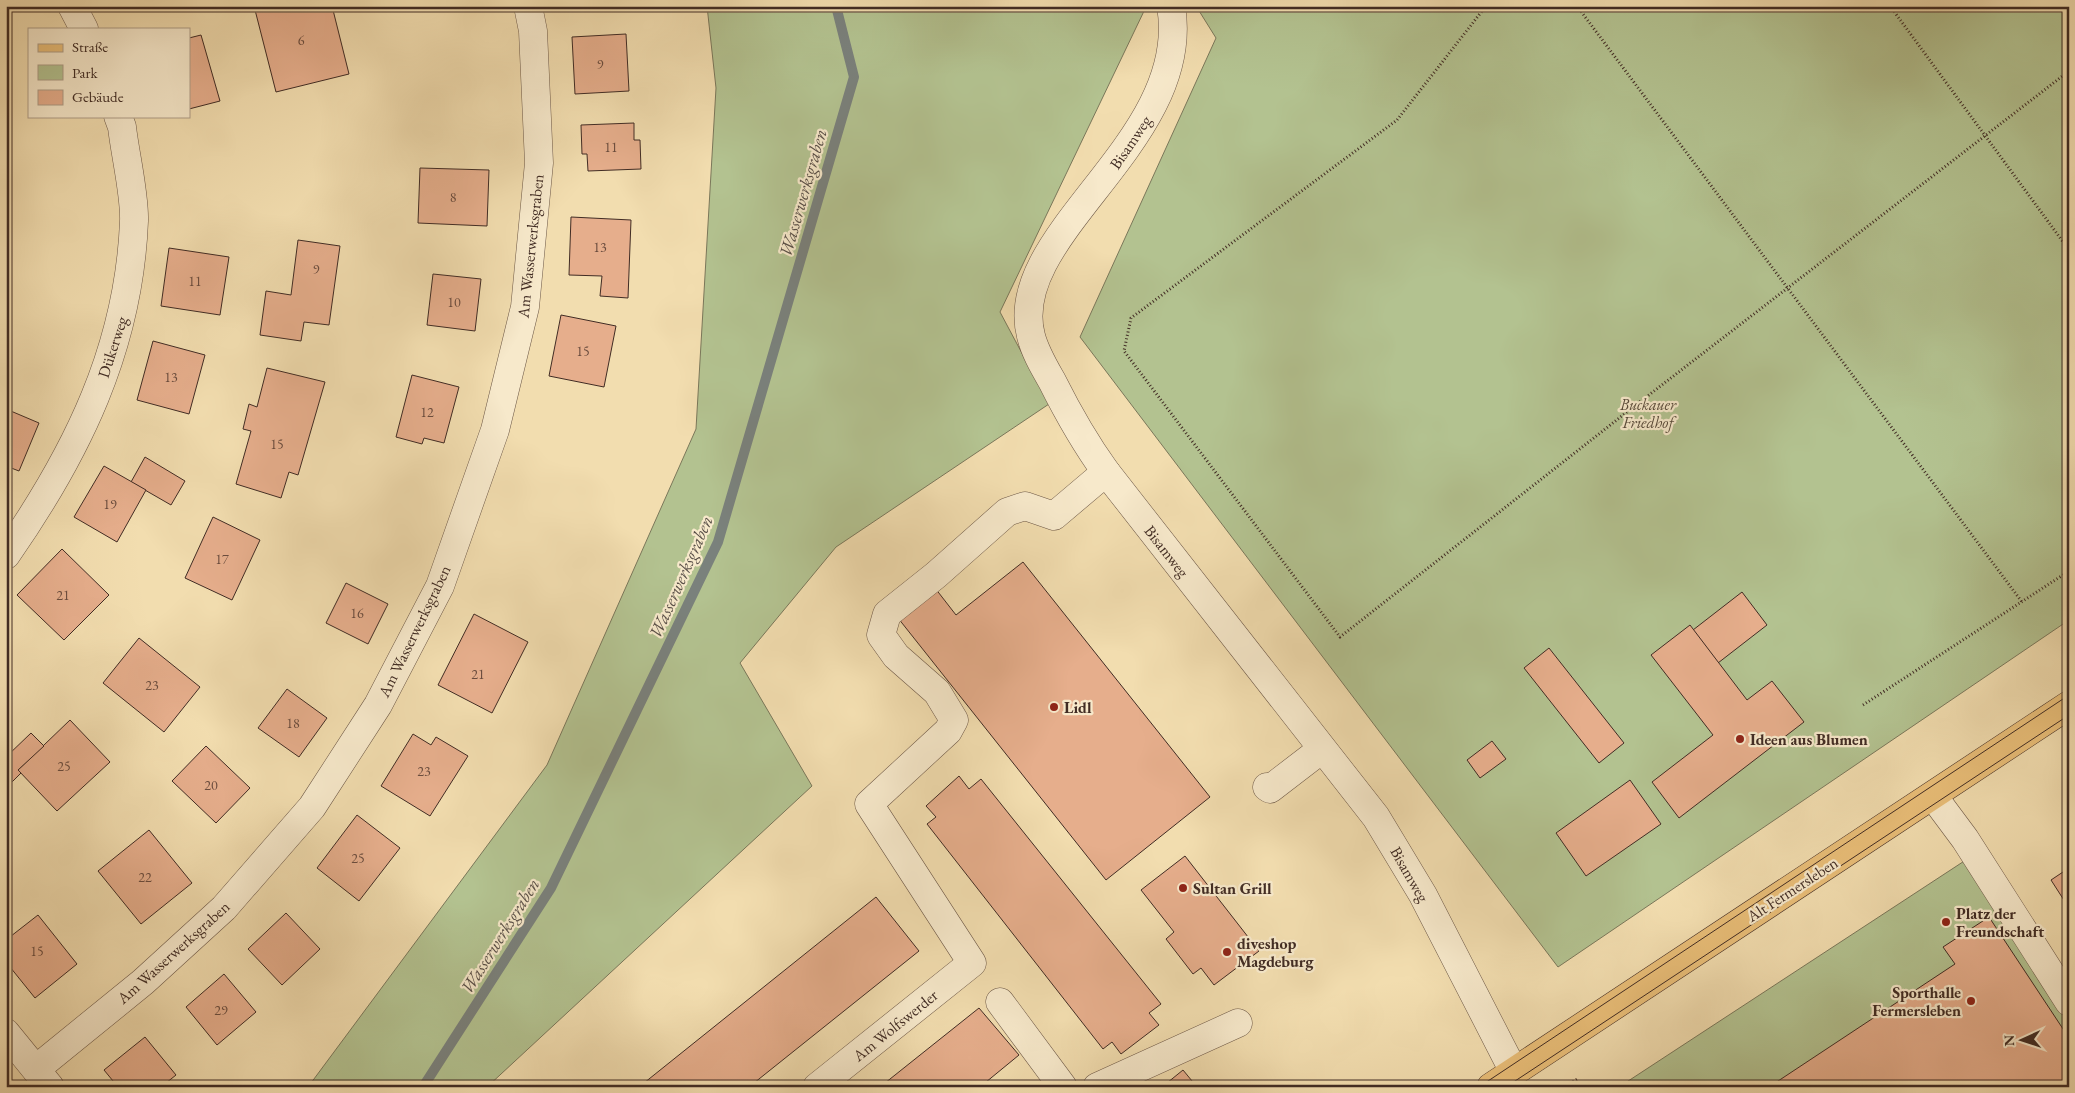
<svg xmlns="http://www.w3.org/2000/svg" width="2075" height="1093" font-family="'EB Garamond',serif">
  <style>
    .green { fill: #b3c290; stroke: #7a775a }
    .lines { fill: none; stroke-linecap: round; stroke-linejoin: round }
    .stream { stroke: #7a817c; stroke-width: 10 }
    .building { fill: #e6ae8c; stroke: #412c24 }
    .minor-casing { stroke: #6d5847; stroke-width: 29 }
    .major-casing { stroke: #412c24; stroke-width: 29 }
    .path { stroke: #412c24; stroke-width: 3; stroke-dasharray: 1 2.5; stroke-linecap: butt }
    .minor { stroke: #f7e9cb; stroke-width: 28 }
    .major { stroke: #e9be78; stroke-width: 28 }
    .tram { stroke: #412c24; stroke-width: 1 }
    .poi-dot { fill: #8f2418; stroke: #f7e9cb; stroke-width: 2 }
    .labels { text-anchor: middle; stroke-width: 4.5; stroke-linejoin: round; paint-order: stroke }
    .number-label { font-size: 14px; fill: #6a4c3e }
    .street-label { font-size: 16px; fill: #412c24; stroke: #f7e9cb }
    .park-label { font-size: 16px; font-style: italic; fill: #584a3a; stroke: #f7e9cb }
    .poi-label { font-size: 16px; font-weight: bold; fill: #412c24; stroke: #f7e9cb; text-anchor: start }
    .water-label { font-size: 18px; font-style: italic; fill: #594f48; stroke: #f7e9cb }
  </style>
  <rect width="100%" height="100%" fill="#f2ddaf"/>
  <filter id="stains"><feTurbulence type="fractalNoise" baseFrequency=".004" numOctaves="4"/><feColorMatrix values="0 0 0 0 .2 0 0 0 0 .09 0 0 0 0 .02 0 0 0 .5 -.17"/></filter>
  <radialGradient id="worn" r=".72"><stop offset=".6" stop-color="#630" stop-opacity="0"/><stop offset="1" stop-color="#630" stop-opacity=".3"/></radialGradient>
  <g class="green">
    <polygon points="707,6 1143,6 1145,9 1000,312 1049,404 836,547 740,663 812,786 487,1087 308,1087 547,765 696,429 716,88"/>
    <polygon points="1196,6 2069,6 2069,620 1558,967 1080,337 1216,38"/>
    <polygon points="1975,854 2069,991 2069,1087 1619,1087"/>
  </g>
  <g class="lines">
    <polyline class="stream" points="423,1087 551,888 718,542 854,77 836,6"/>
  </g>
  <g class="building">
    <polygon points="254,6 332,6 349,74 276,92"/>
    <polygon points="626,34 629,91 575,94 572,37"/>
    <polygon points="201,35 220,101 189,109 189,38"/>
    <polygon points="634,123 634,140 640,140 641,169 588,171 587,154 582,154 581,125"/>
    <polygon points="420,168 489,170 487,226 418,223"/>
    <polygon points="571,217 631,220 628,298 600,296 602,276 569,275"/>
    <polygon points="298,240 340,246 329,325 304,322 301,341 260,335 266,291 291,295"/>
    <polygon points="169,248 229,257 220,315 161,306"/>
    <polygon points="433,274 481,279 475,331 427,325"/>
    <polygon points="561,315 616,326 604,387 549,376"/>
    <polygon points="153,341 205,355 189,414 137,400"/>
    <polygon points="267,368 325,382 298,475 289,472 281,498 236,484 251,431 243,429 249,404 257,407"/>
    <polygon points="412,375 459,387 444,443 424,438 422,444 396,437"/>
    <polygon points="6,409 39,423 19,471 6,466"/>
    <polygon points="145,457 185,481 171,505 131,482"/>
    <polygon points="104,466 146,490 117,542 74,517"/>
    <polygon points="213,517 260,540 232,600 185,578"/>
    <polygon points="62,549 109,595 64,640 17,595"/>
    <polygon points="1023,562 1210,797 1106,880 898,618 935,588 956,615"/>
    <polygon points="346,583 388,604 368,644 326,623"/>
    <polygon points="1742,592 1767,625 1718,663 1693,630"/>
    <polygon points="474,614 528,642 492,713 438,685"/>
    <polygon points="1690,625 1747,700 1772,681 1804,722 1679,818 1652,782 1713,735 1651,655"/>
    <polygon points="139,638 200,687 164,732 103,683"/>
    <polygon points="1549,648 1624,743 1599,763 1524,668"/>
    <polygon points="287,689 327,718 299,757 258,728"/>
    <polygon points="70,720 110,762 57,811 18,770"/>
    <polygon points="31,733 44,746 18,770 21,773 11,783 6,777 6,757"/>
    <polygon points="413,734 431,745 436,737 468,756 430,816 381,786"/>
    <polygon points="1492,741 1506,759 1480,778 1467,760"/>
    <polygon points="206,746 250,788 216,823 172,781"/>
    <polygon points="959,776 969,789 981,779 1161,1004 1149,1013 1159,1025 1121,1054 1112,1042 1103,1049 927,824 936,817 926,806"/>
    <polygon points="1630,780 1661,824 1586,876 1556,833"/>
    <polygon points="357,815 400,848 359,901 317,868"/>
    <polygon points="149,830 192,883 141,924 98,871"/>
    <polygon points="1185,856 1259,951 1214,985 1201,968 1193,974 1166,939 1174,932 1141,890"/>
    <polygon points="2069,868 2069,908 2051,880"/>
    <polygon points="876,897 919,951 749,1087 639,1087"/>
    <polygon points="286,913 320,949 282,985 248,949"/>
    <polygon points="38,915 77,964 35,998 6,962 6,940"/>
    <polygon points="1989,917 2069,1038 2069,1087 1769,1087 1955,964 1943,947"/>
    <polygon points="224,974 256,1012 217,1045 186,1007"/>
    <polygon points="979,1008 1019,1055 980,1087 880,1087"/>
    <polygon points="145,1037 176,1075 161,1087 118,1087 104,1070"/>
    <polygon points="1183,1070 1197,1087 1162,1087"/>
  </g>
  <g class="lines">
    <g class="minor-casing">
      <g id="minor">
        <polyline points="72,6 84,29"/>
        <path d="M1171,6C1194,141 1004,234 1031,336C1035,352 1044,367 1052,381C1068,413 1085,443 1106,472L1376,817L1423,895L1513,1070"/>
        <path d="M6,555C77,453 129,348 134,221C135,195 125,154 122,127L118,116"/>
        <polyline points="1267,787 1270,789 1322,749"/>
        <polyline points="1933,796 1965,839 2069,1002"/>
        <polyline points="1000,1002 1063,1087"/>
        <polyline points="6,1033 50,1087"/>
        <polyline points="36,1069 143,982 224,908 312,807 378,705 440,586 495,430 525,307 539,163 533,31 528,6"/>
        <polyline points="817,1087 972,963 869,804 948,731 954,720 937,692 896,656 881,635 887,614 936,575 1007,512 1025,506 1054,516 1106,472"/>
        <polyline points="1097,1087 1238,1023"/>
      </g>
    </g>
    <g class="major-casing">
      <polyline id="major" points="1491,1087 2069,705"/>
    </g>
    <g class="path">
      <polyline points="1486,6 1397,120 1131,318 1124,351 1340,637 1632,408 2069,71"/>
      <polyline points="1577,6 2022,602"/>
      <polyline points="1890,6 2069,250"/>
      <polyline points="1863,705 2069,571"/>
      <polyline points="1564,1087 1579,1078"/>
    </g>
    <use href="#minor" class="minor"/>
    <use href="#major" class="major"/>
    <g class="tram">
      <polyline points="1479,1087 2069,695"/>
      <polyline points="1506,1087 2069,715"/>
    </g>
  </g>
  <g class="poi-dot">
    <circle cx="1054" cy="707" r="5"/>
    <circle cx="1740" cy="739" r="5"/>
    <circle cx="1183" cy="888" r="5"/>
    <circle cx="1946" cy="922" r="5"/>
    <circle cx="1227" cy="952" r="5"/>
    <circle cx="1971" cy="1001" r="5"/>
  </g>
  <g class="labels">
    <g class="number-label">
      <text x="301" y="45">6</text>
      <text x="600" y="69">9</text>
      <text x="611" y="152">11</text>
      <text x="453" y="202">8</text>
      <text x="600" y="252">13</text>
      <text x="316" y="274">9</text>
      <text x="195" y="286">11</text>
      <text x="454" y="307">10</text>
      <text x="583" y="356">15</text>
      <text x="171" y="382">13</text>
      <text x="427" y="417">12</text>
      <text x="277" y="449">15</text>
      <text x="110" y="509">19</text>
      <text x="222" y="564">17</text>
      <text x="63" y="600">21</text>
      <text x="357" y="618">16</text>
      <text x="478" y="679">21</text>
      <text x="152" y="690">23</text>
      <text x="293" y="728">18</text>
      <text x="64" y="771">25</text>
      <text x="424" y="776">23</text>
      <text x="211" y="790">20</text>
      <text x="358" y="863">25</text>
      <text x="145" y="882">22</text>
      <text x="37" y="956">15</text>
      <text x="221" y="1015">29</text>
    </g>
    <g class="street-label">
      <text transform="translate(1130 142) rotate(-56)" y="6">Bisamweg</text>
      <text transform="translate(530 246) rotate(-84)" y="6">Am Wasserwerksgraben</text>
      <text transform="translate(112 347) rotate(-72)" y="6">Dükerweg</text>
      <text transform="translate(1167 551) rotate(52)" y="6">Bisamweg</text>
      <text transform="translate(414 631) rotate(-64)" y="6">Am Wasserwerksgraben</text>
      <text transform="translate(1410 874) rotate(60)" y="6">Bisamweg</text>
      <text transform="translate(1792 889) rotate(-33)" y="6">Alt Fermersleben</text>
      <text transform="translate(173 952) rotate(-42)" y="6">Am Wasserwerksgraben</text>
      <text transform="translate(895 1025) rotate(-39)" y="6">Am Wolfswerder</text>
    </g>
    <g class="park-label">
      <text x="1648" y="410">Buckauer<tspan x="1648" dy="18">Friedhof</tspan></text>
    </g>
    <g class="poi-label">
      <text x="1064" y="713">Lidl</text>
      <text x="1750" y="745">Ideen aus Blumen</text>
      <text x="1193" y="894">Sultan Grill</text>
      <text x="1956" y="919">Platz der<tspan x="1956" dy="18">Freundschaft</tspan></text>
      <text x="1237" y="949">diveshop<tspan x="1237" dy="18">Magdeburg</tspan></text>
      <text x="1961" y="998" text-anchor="end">Sporthalle<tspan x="1961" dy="18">Fermersleben</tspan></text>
    </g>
    <g class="water-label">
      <text transform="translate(803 193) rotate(-74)" y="6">Wasserwerksgraben</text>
      <text transform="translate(681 577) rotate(-66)" y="6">Wasserwerksgraben</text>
      <text transform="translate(500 936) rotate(-58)" y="6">Wasserwerksgraben</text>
    </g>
  </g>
  <rect width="2075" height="1093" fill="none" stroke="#f2ddaf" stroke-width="25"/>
  <rect x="8" y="8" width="2060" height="1078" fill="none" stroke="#412c24" stroke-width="2.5"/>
  <rect x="12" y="12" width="2050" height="1068" fill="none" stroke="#412c24"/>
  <rect x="28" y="28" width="162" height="90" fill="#f7e9cb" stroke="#ae9d88"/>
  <rect x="38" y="44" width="25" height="8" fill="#e9be78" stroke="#ae9d88"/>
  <text x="72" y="52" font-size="15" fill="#412c24">Straße</text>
  <rect x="38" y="65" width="25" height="15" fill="#b3c290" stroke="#ae9d88"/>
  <text x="72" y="78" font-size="15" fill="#412c24">Park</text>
  <rect x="38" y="90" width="25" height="15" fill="#e6ae8c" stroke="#ae9d88"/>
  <text x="72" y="102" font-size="15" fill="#412c24">Gebäude</text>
  <g transform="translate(2022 1040) rotate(267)" stroke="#f7e9cb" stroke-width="4" paint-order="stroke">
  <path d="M0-4L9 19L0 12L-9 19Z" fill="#412c24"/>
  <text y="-8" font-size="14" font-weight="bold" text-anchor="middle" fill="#412c24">N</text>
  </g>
  <rect width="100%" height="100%" filter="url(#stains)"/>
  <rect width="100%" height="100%" fill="url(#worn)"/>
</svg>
